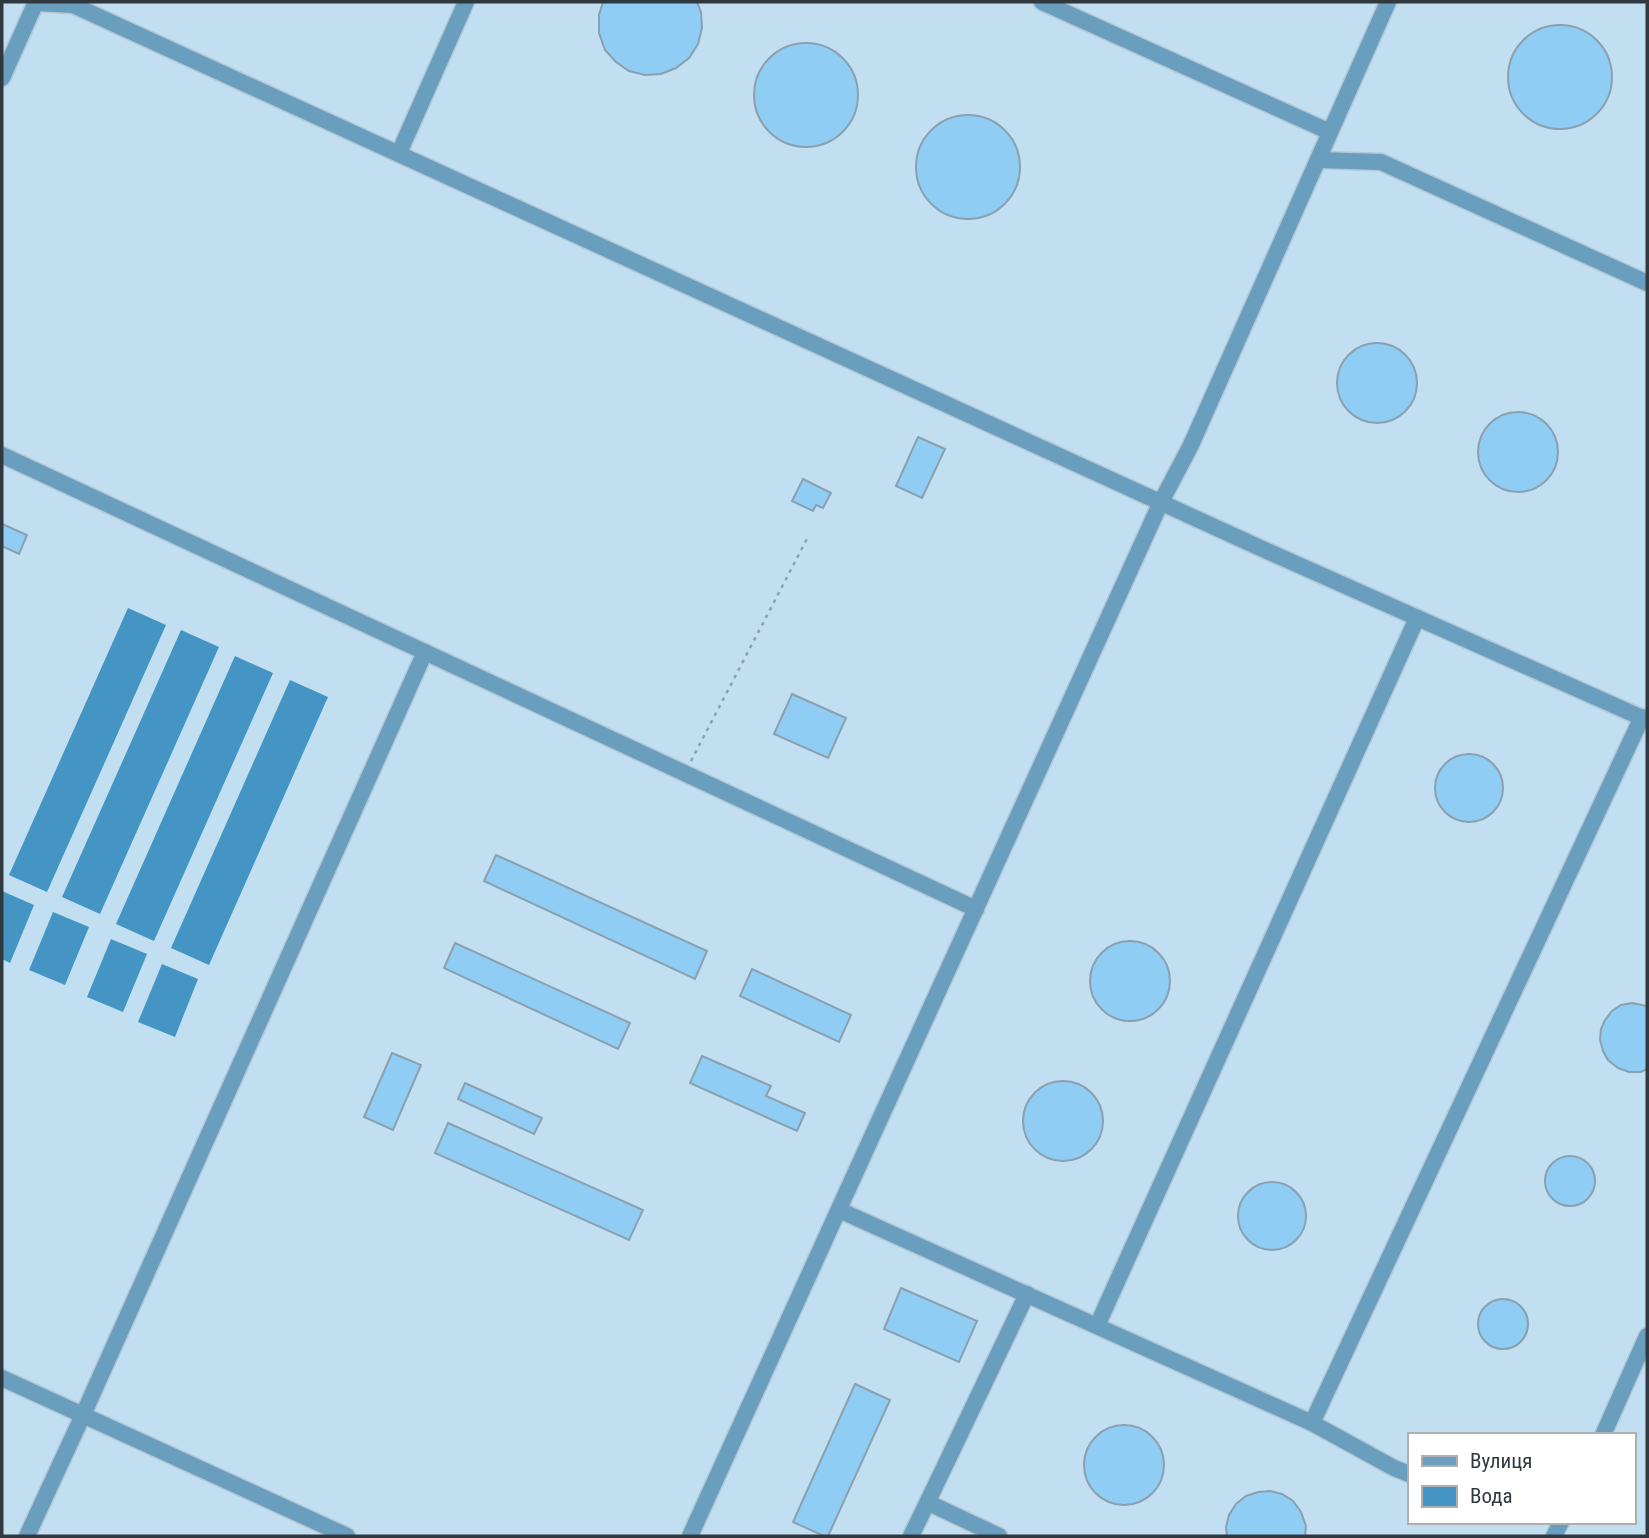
<svg xmlns="http://www.w3.org/2000/svg" width="1649" height="1538" font-family="'Roboto Condensed',sans-serif">
  <style>
    .built { fill: #c1dff1; fill-rule: evenodd }
    .water { fill: #4495c3 }
    .building { fill: #90cdf4; stroke: #8ba0ae; stroke-width: 2 }
    .lines { fill: none; stroke-linecap: round; stroke-linejoin: round }
    .minor-casing { stroke: #b3c7d4; stroke-width: 19 }
    .path { stroke: #8fa0ab; stroke-width: 2.5; stroke-dasharray: 3.5 5; stroke-linecap: butt }
    .minor { stroke: #699ebe; stroke-width: 16 }
  </style>
  <rect width="100%" height="100%" fill="#d4ebf9"/>
  <path class="built" d="M2,2H1647V1536H2ZM1409,1435H1633V1522H1409Z"/>
  <g class="water">
    <polygon points="128,608 166,625 47,892 9,875"/>
    <polygon points="181,630 219,647 100,914 62,897"/>
    <polygon points="235,656 273,673 154,941 116,924"/>
    <polygon points="290,680 328,697 209,965 171,948"/>
    <polygon points="2,891 34,905 10,963 2,959"/>
    <polygon points="53,912 89,927 65,985 29,970"/>
    <polygon points="111,939 147,954 123,1012 87,997"/>
    <polygon points="162,964 198,979 175,1037 138,1022"/>
  </g>
  <g class="building">
    <polygon points="603,2 697,2 701,12 702,28 698,44 689,58 676,68 661,74 645,75 629,71 616,62 605,50 599,33 599,15"/>
    <circle cx="1560" cy="77" r="52"/>
    <circle cx="806" cy="95" r="52"/>
    <circle cx="968" cy="167" r="52"/>
    <circle cx="1377" cy="383" r="40"/>
    <circle cx="1518" cy="452" r="40"/>
    <polygon points="918,437 945,449 922,498 896,486"/>
    <polygon points="803,479 831,493 823,508 816,505 813,511 792,501"/>
    <polygon points="2,524 27,535 19,554 2,546"/>
    <polygon points="792,694 846,718 828,758 774,734"/>
    <circle cx="1469" cy="788" r="34"/>
    <polygon points="496,855 707,951 695,979 484,881"/>
    <circle cx="1130" cy="981" r="40"/>
    <polygon points="455,943 630,1023 618,1049 444,968"/>
    <polygon points="752,969 851,1015 839,1042 740,996"/>
    <polygon points="1632,1003 1647,1006 1647,1069 1641,1072 1629,1072 1618,1068 1608,1060 1603,1051 1600,1040 1601,1029 1605,1020 1612,1011 1621,1005"/>
    <polygon points="392,1053 421,1065 393,1130 364,1117"/>
    <polygon points="702,1056 771,1086 766,1096 805,1113 797,1131 690,1083"/>
    <circle cx="1063" cy="1121" r="40"/>
    <polygon points="465,1083 542,1118 534,1134 458,1099"/>
    <polygon points="448,1123 643,1210 629,1240 435,1153"/>
    <circle cx="1570" cy="1181" r="25"/>
    <circle cx="1272" cy="1216" r="34"/>
    <polygon points="901,1288 977,1321 959,1362 884,1329"/>
    <circle cx="1503" cy="1324" r="25"/>
    <polygon points="855,1384 890,1400 828,1536 824,1536 793,1522"/>
    <circle cx="1124" cy="1465" r="40"/>
    <polygon points="1270,1491 1282,1494 1293,1501 1301,1512 1306,1526 1305,1536 1227,1536 1226,1527 1229,1515 1236,1504 1246,1496 1258,1492"/>
  </g>
  <g class="lines">
    <g class="minor-casing">
      <g id="minor">
        <polyline points="1042,2 1330,132"/>
        <polyline points="36,3 73,5 1267,551 1647,720"/>
        <polyline points="2,78 36,2"/>
        <polyline points="399,153 466,2"/>
        <polyline points="1318,160 1381,162 1647,283"/>
        <polyline points="2,455 976,909"/>
        <polyline points="839,1210 1312,1423"/>
        <polyline points="1097,1326 1417,618"/>
        <polyline points="2,1378 347,1536"/>
        <polyline points="1603,1435 1647,1336"/>
        <polyline points="1409,1474 1394,1468 1312,1423 1642,717"/>
        <polyline points="27,1536 83,1415 425,652"/>
        <polyline points="690,1536 1161,502 1191,445 1388,2"/>
        <polyline points="911,1536 929,1499"/>
        <polyline points="999,1536 933,1505 929,1499 1027,1294"/>
        <polyline points="1554,1536 1561,1522"/>
      </g>
    </g>
    <polyline class="path" points="691,761 809,535"/>
    <use href="#minor" class="minor"/>
  </g>
  <rect width="1649" height="1538" fill="none" stroke="#30393f" stroke-width="7"/>
  <rect x="1408" y="1433" width="228" height="91" fill="#ffffff" stroke="#acb0b2" stroke-width="2"/>
  <rect x="1422" y="1456" width="35" height="10" fill="#699ebe" stroke="#acb0b2" stroke-width="2"/>
  <text x="1470" y="1468" font-size="21" fill="#30393f">Вулиця</text>
  <rect x="1422" y="1486" width="35" height="21" fill="#4495c3" stroke="#acb0b2" stroke-width="2"/>
  <text x="1470" y="1503" font-size="21" fill="#30393f">Вода</text>
</svg>
